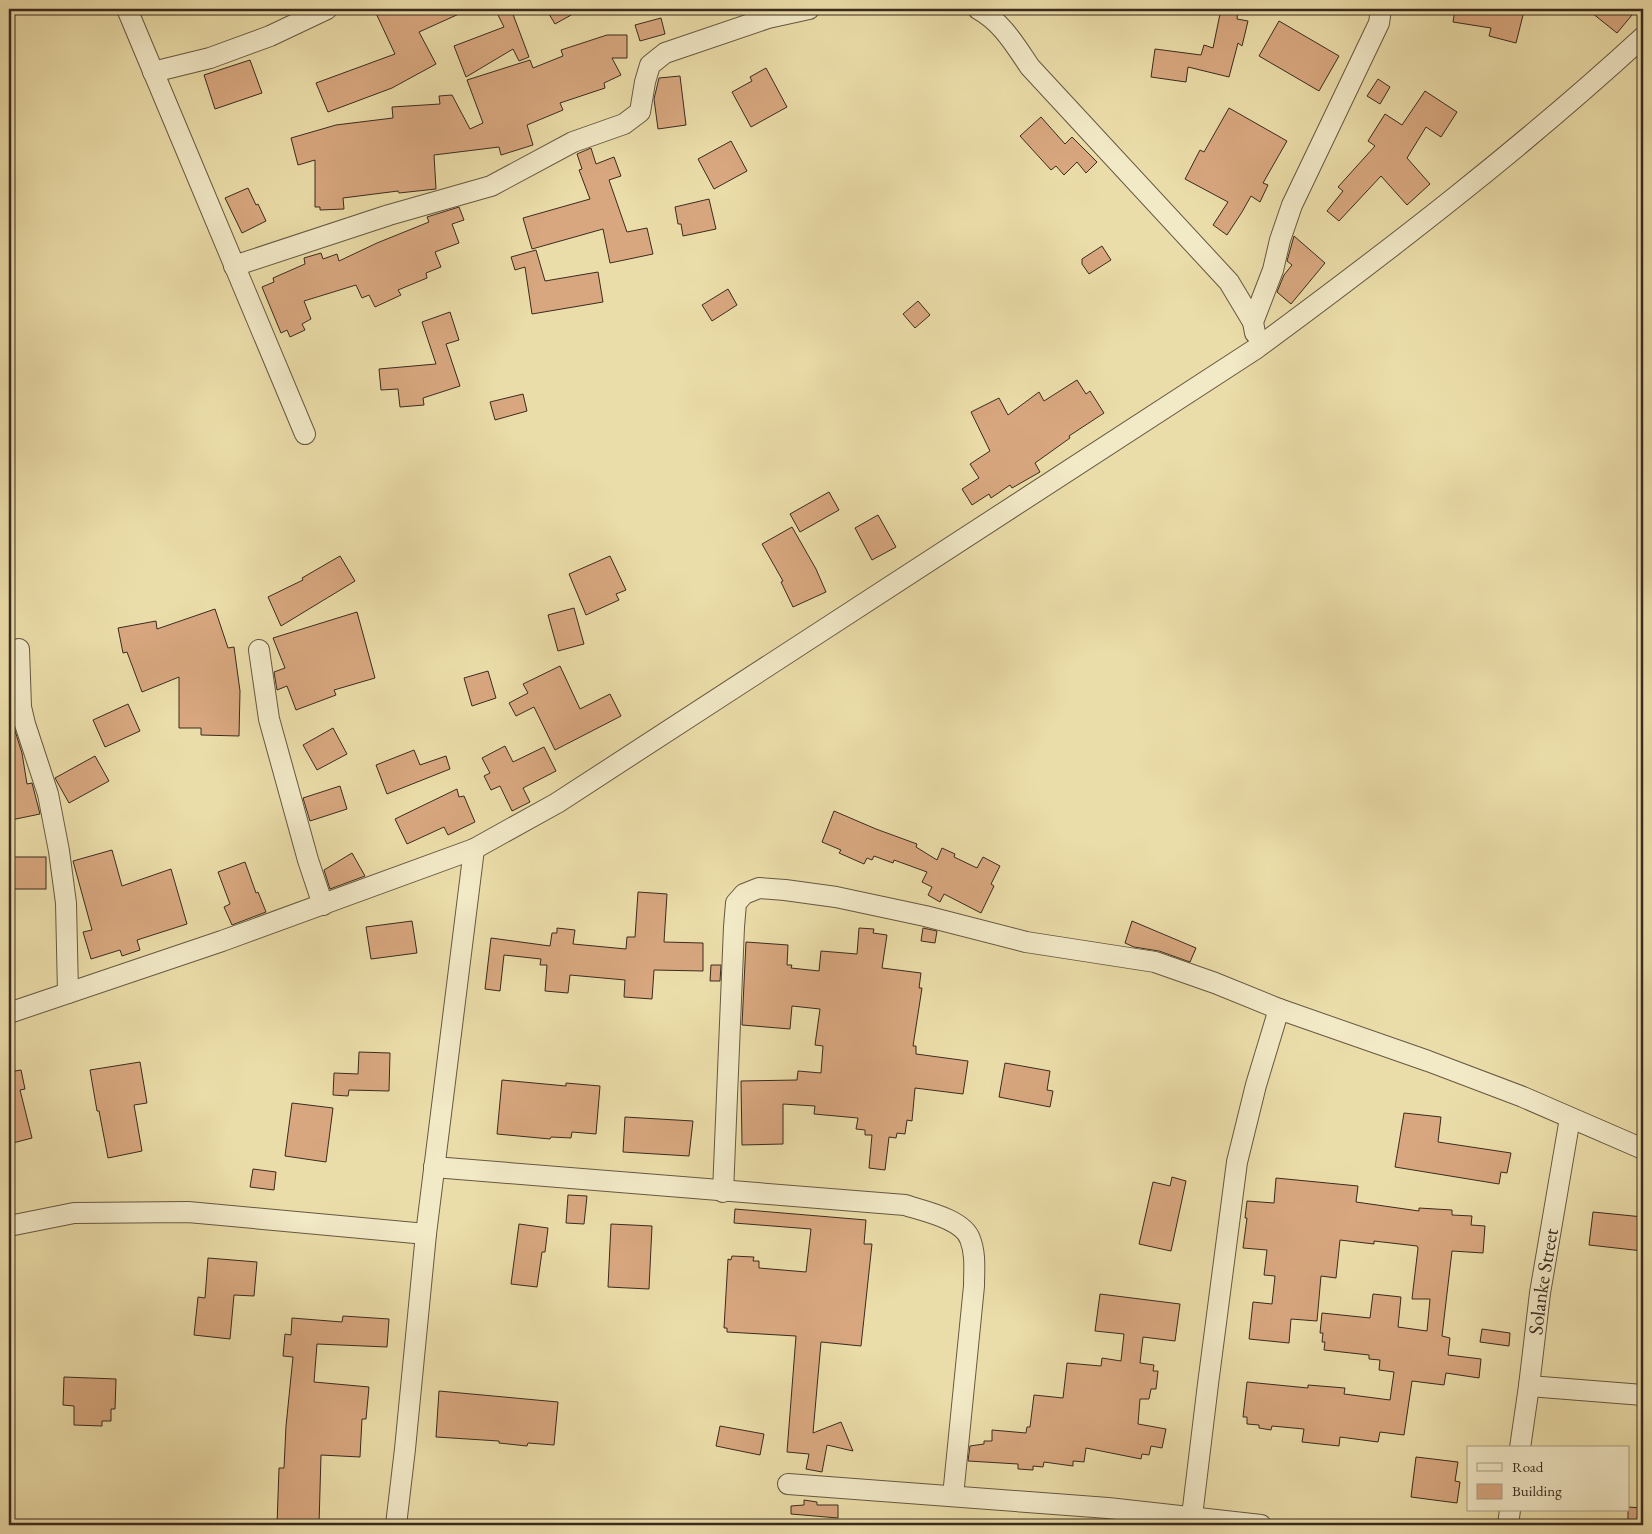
<svg xmlns="http://www.w3.org/2000/svg" width="1652" height="1534" font-family="'EB Garamond',serif">
  <style>
    .building { fill: #d8a77f; stroke: #3a2b1e }
    .lines { fill: none; stroke-linecap: round; stroke-linejoin: round }
    .minor-casing { stroke: #665841; stroke-width: 22 }
    .minor { stroke: #f2e9c7; stroke-width: 20 }
    .labels { text-anchor: middle; stroke-width: 4; stroke-linejoin: round; paint-order: stroke }
    .street-label { font-size: 20px; fill: #3a2b1e; stroke: #f2e9c7 }
  </style>
  <rect width="100%" height="100%" fill="#ebdda9"/>
  <filter id="stains"><feTurbulence type="fractalNoise" baseFrequency=".004" numOctaves="4"/><feColorMatrix values="0 0 0 0 .2 0 0 0 0 .09 0 0 0 0 .02 0 0 0 .5 -.17"/></filter>
  <radialGradient id="worn" r=".72"><stop offset=".6" stop-color="#630" stop-opacity="0"/><stop offset="1" stop-color="#630" stop-opacity=".3"/></radialGradient>
  <g class="building">
    <polygon points="374,9 470,9 419,32 436,64 392,88 328,112 316,83 395,54"/>
    <polygon points="495,9 511,9 529,57 519,61 513,49 466,77 454,46 504,27"/>
    <polygon points="546,9 582,9 555,24"/>
    <polygon points="1221,9 1238,9 1237,19 1248,21 1242,46 1238,43 1229,77 1188,67 1186,82 1151,77 1155,49 1201,55 1204,45 1213,48"/>
    <polygon points="1455,9 1514,9 1524,11 1516,43 1489,36 1491,28 1453,22"/>
    <polygon points="1587,9 1637,9 1617,33"/>
    <polygon points="661,18 665,34 640,41 635,25"/>
    <polygon points="1279,21 1339,56 1319,91 1259,56"/>
    <polygon points="607,35 627,35 627,58 612,58 621,75 604,83 605,88 560,103 563,110 527,125 533,145 501,155 499,147 434,155 436,189 399,193 398,191 343,198 344,209 320,210 320,207 315,207 315,160 298,165 291,138 336,125 393,118 392,107 440,104 439,96 452,95 470,129 483,123 467,80 530,60 533,68 563,56 561,50"/>
    <polygon points="250,60 262,93 215,109 204,75"/>
    <polygon points="766,68 787,107 751,127 732,92 752,81 750,77"/>
    <polygon points="680,76 686,125 658,129 654,99 659,78"/>
    <polygon points="1378,79 1390,87 1380,104 1367,96"/>
    <polygon points="1425,91 1457,112 1441,137 1426,127 1407,158 1430,184 1407,205 1381,176 1339,221 1327,211 1343,191 1338,187 1375,146 1368,141 1385,114 1402,125"/>
    <polygon points="1229,108 1287,141 1263,183 1268,185 1260,202 1251,196 1242,212 1227,235 1213,225 1228,202 1185,179 1200,150 1204,152"/>
    <polygon points="1041,117 1065,144 1072,137 1097,162 1086,173 1077,162 1064,175 1056,166 1051,170 1020,136"/>
    <polygon points="731,141 747,171 714,189 698,159"/>
    <polygon points="591,148 596,164 614,157 621,176 609,180 627,232 647,228 653,254 610,263 603,229 532,249 523,218 590,199 579,170 582,169 577,154"/>
    <polygon points="248,188 256,205 258,204 266,221 242,233 225,198"/>
    <polygon points="709,199 716,229 683,236 681,224 678,224 675,207"/>
    <polygon points="459,207 464,220 452,224 459,243 435,252 441,267 426,273 427,278 398,290 401,295 375,307 369,295 362,298 356,285 304,301 311,319 302,324 305,330 290,337 287,330 281,333 262,287 274,282 273,278 305,264 304,258 321,253 323,259 337,254 339,261 377,243 429,222 427,217"/>
    <polygon points="1294,236 1325,263 1291,304 1277,292 1284,275 1292,265 1287,261"/>
    <polygon points="1102,246 1111,260 1089,274 1082,264 1082,259"/>
    <polygon points="536,250 545,281 598,272 603,302 532,314 525,267 515,270 511,257"/>
    <polygon points="728,289 737,305 712,321 702,305"/>
    <polygon points="918,301 930,315 915,328 903,314"/>
    <polygon points="450,312 459,340 446,344 460,386 423,398 424,405 400,407 398,389 381,390 379,369 436,364 422,322"/>
    <polygon points="1077,380 1086,394 1090,391 1104,413 1069,436 1070,438 1035,463 1040,472 1012,488 1010,485 991,498 989,494 972,505 962,489 979,478 970,464 990,451 971,412 999,398 1008,415 1039,392 1044,401"/>
    <polygon points="523,394 527,411 495,420 490,402"/>
    <polygon points="829,492 839,510 800,532 790,514"/>
    <polygon points="878,515 896,547 872,560 855,528"/>
    <polygon points="792,527 816,569 826,592 793,607 781,582 783,581 762,544"/>
    <polygon points="340,556 355,581 281,626 268,597 303,580 302,578"/>
    <polygon points="610,556 626,590 616,594 619,600 586,615 569,574"/>
    <polygon points="574,608 584,644 558,651 548,615"/>
    <polygon points="215,609 228,648 234,647 240,691 239,736 201,735 201,728 179,728 179,677 142,692 127,652 123,653 118,628 156,621 157,629"/>
    <polygon points="357,612 375,678 334,690 336,695 296,710 287,686 277,690 274,672 285,668 273,638"/>
    <polygon points="560,666 580,709 610,694 621,716 555,750 534,707 516,716 509,703 528,693 523,684"/>
    <polygon points="488,671 496,698 472,706 464,678"/>
    <polygon points="128,704 140,731 105,747 93,720"/>
    <polygon points="11,718 22,753 27,784 32,783 40,814 11,820 9,809 9,719"/>
    <polygon points="333,728 347,754 317,770 303,745"/>
    <polygon points="505,746 513,762 544,747 556,771 523,788 530,802 512,811 500,786 491,790 484,776 490,773 482,758"/>
    <polygon points="414,750 420,765 446,756 450,769 387,794 376,765"/>
    <polygon points="95,756 109,781 69,803 55,778"/>
    <polygon points="340,786 347,809 310,821 303,798"/>
    <polygon points="457,789 459,797 464,796 475,822 448,835 444,827 407,844 395,819"/>
    <polygon points="834,811 876,829 917,844 916,847 937,860 942,848 955,854 954,857 977,868 983,857 1000,866 991,884 994,886 981,913 944,894 940,902 928,895 932,887 922,882 927,872 894,860 893,863 874,856 872,860 867,858 864,864 839,853 841,850 822,842"/>
    <polygon points="112,850 122,886 171,869 187,924 137,940 140,950 122,956 120,950 91,959 83,932 92,930 73,861"/>
    <polygon points="352,853 365,876 330,889 324,870"/>
    <rect x="9" y="857" width="37" height="32"/>
    <polygon points="245,862 256,893 258,892 266,912 232,925 224,907 230,904 218,872"/>
    <polygon points="638,892 667,894 664,942 703,943 703,971 654,970 652,999 624,997 625,980 570,975 568,993 545,991 547,965 540,965 541,959 504,955 500,991 485,989 491,938 550,946 552,933 557,933 557,928 575,930 573,944 626,949 627,937 635,937"/>
    <polygon points="412,921 417,953 371,959 366,927"/>
    <polygon points="1132,921 1196,948 1190,962 1159,951 1134,947 1125,943"/>
    <polygon points="859,928 874,929 873,933 887,935 882,968 921,973 919,988 922,988 913,1046 916,1046 916,1054 968,1061 963,1094 915,1088 912,1121 907,1120 905,1134 897,1133 896,1138 889,1137 885,1170 869,1168 872,1135 865,1135 865,1130 856,1129 858,1118 814,1114 815,1106 783,1104 783,1144 742,1145 741,1081 797,1080 798,1071 821,1073 823,1046 815,1045 820,1009 792,1006 790,1029 742,1025 746,942 788,945 787,965 792,965 791,968 819,971 821,951 857,954"/>
    <polygon points="923,928 937,931 935,943 921,941"/>
    <polygon points="711,965 721,965 720,981 710,981"/>
    <polygon points="359,1052 390,1053 389,1091 349,1090 348,1096 333,1095 334,1073 358,1074"/>
    <polygon points="140,1062 147,1103 134,1105 142,1151 108,1158 99,1111 97,1111 90,1070"/>
    <polygon points="1005,1063 1050,1071 1047,1090 1053,1091 1050,1107 999,1097"/>
    <polygon points="13,1064 15,1071 21,1070 25,1089 20,1090 32,1138 9,1144 9,1065"/>
    <polygon points="502,1080 566,1086 566,1083 600,1086 596,1134 572,1132 571,1138 551,1137 550,1139 497,1134"/>
    <polygon points="292,1103 333,1108 326,1162 285,1156"/>
    <polygon points="1404,1113 1441,1117 1438,1142 1511,1153 1507,1173 1501,1172 1499,1184 1395,1167"/>
    <polygon points="625,1117 693,1121 689,1156 623,1152"/>
    <polygon points="253,1169 276,1172 274,1190 250,1187"/>
    <polygon points="1172,1177 1186,1181 1171,1251 1139,1244 1153,1182 1170,1186"/>
    <polygon points="1276,1178 1358,1186 1356,1202 1419,1211 1419,1208 1452,1210 1452,1215 1472,1216 1471,1225 1485,1226 1483,1253 1452,1251 1442,1336 1450,1338 1448,1355 1481,1359 1479,1378 1446,1373 1444,1385 1412,1381 1404,1435 1380,1432 1378,1442 1340,1437 1339,1446 1302,1442 1304,1429 1272,1426 1271,1430 1259,1428 1259,1425 1247,1424 1247,1417 1243,1417 1247,1382 1308,1388 1308,1385 1345,1388 1344,1394 1390,1400 1394,1372 1379,1370 1380,1360 1369,1359 1369,1355 1324,1350 1325,1342 1322,1342 1323,1333 1320,1333 1322,1313 1370,1318 1373,1294 1401,1297 1398,1327 1427,1331 1430,1299 1412,1299 1418,1248 1417,1246 1374,1241 1374,1244 1340,1240 1336,1278 1321,1276 1317,1321 1291,1319 1289,1343 1249,1339 1253,1302 1272,1304 1275,1276 1264,1275 1267,1250 1243,1248 1247,1218 1245,1218 1247,1201 1274,1203"/>
    <polygon points="568,1195 587,1196 584,1224 566,1223"/>
    <polygon points="735,1209 866,1220 864,1244 872,1244 861,1346 821,1342 813,1433 841,1422 853,1451 827,1445 822,1472 806,1469 809,1454 787,1452 796,1336 727,1332 727,1328 724,1328 728,1259 731,1260 732,1256 754,1257 753,1261 759,1261 759,1268 806,1272 811,1229 734,1223"/>
    <polygon points="1593,1212 1643,1217 1643,1251 1589,1245"/>
    <polygon points="519,1224 548,1228 545,1252 542,1252 537,1287 511,1284"/>
    <polygon points="611,1224 652,1226 649,1289 608,1287"/>
    <polygon points="208,1258 257,1262 254,1296 234,1295 230,1339 194,1335 198,1297 205,1298"/>
    <polygon points="1100,1294 1180,1304 1175,1341 1143,1337 1140,1363 1154,1365 1153,1371 1158,1371 1156,1389 1151,1389 1149,1399 1140,1399 1138,1424 1166,1429 1162,1448 1151,1446 1149,1455 1142,1454 1141,1459 1086,1448 1084,1462 1073,1461 1073,1466 1044,1462 1043,1467 1033,1466 1033,1470 1018,1469 1018,1464 968,1461 970,1446 984,1444 984,1441 992,1441 992,1430 1026,1433 1027,1427 1030,1427 1034,1395 1063,1398 1067,1363 1101,1366 1102,1358 1121,1361 1124,1334 1095,1331"/>
    <polygon points="343,1316 389,1319 387,1347 317,1344 314,1382 369,1387 366,1419 362,1419 360,1457 321,1455 319,1525 277,1525 279,1468 284,1468 286,1426 293,1357 283,1356 285,1334 291,1335 292,1318 342,1322"/>
    <polygon points="1482,1329 1510,1333 1509,1346 1480,1342"/>
    <polygon points="64,1377 116,1379 115,1409 111,1409 111,1421 102,1421 102,1426 74,1425 74,1406 63,1405"/>
    <polygon points="439,1391 558,1402 554,1445 528,1443 527,1446 499,1443 499,1441 436,1437"/>
    <polygon points="720,1426 764,1434 760,1455 716,1446"/>
    <polygon points="1416,1457 1458,1462 1455,1481 1460,1482 1457,1503 1411,1497"/>
    <polygon points="804,1500 817,1502 817,1505 838,1505 838,1518 791,1514 791,1506 804,1505"/>
    <polygon points="1628,1507 1643,1508 1643,1522 1628,1521"/>
  </g>
  <g class="lines">
    <g class="minor-casing">
      <g id="minor">
        <polyline points="127,9 305,434"/>
        <path d="M978,9C1002,22 1015,45 1030,67L1229,282L1253,322"/>
        <polyline points="153,72 210,58 270,36 327,9"/>
        <polyline points="234,266 389,215 491,186 573,142 624,124 640,112 645,82 650,65 665,53 768,18 809,9"/>
        <polyline points="1255,333 1253,322 1273,270 1280,240 1292,205 1379,23 1381,9"/>
        <polyline points="19,649 21,707 25,724 48,794 59,851 66,903 68,993"/>
        <polyline points="259,650 269,719 308,860 323,905"/>
        <path d="M9,1013L222,941L474,849L557,803L1257,348C1390,250 1521,149 1643,37"/>
        <path d="M434,1167L905,1205C923,1211 963,1219 970,1239C976,1254 974,1270 974,1286L953,1496"/>
        <polyline points="723,1192 734,927 736,903 744,894 759,888 785,890 836,897 925,916 1026,942 1155,962 1215,983 1279,1009 1428,1061 1523,1097 1643,1149"/>
        <polyline points="9,1226 74,1213 188,1212 426,1234"/>
        <polyline points="1529,1386 1643,1395"/>
        <path id="s1" d="M1520,1448L1529,1386L1540,1293L1570,1118"/>
        <polyline points="788,1484 1108,1508 1261,1525"/>
        <polyline points="1192,1516 1208,1384 1237,1162 1256,1085 1279,1009"/>
        <polyline points="396,1525 405,1449 426,1234 474,849"/>
        <polyline points="1508,1525 1510,1510"/>
      </g>
    </g>
    <use href="#minor" class="minor"/>
  </g>
  <g class="labels">
    <g class="street-label">
      <text dy="7" stroke="none"><textPath href="#s1" startOffset="168">Solanke Street</textPath></text>
    </g>
  </g>
  <rect width="1652" height="1534" fill="none" stroke="#ebdda9" stroke-width="30"/>
  <rect x="10" y="10" width="1632" height="1514" fill="none" stroke="#3a2b1e" stroke-width="2.5"/>
  <rect x="15" y="15" width="1622" height="1504" fill="none" stroke="#3a2b1e"/>
  <rect x="1467" y="1446" width="162" height="65" fill="#f2e9c7" stroke="#a89d83"/>
  <rect x="1477" y="1463" width="25" height="8" fill="#f2e9c7" stroke="#a89d83"/>
  <text x="1512" y="1472" font-size="15" fill="#3a2b1e">Road</text>
  <rect x="1477" y="1484" width="25" height="15" fill="#d8a77f" stroke="#a89d83"/>
  <text x="1512" y="1496" font-size="15" fill="#3a2b1e">Building</text>
  <rect width="100%" height="100%" filter="url(#stains)"/>
  <rect width="100%" height="100%" fill="url(#worn)"/>
</svg>
